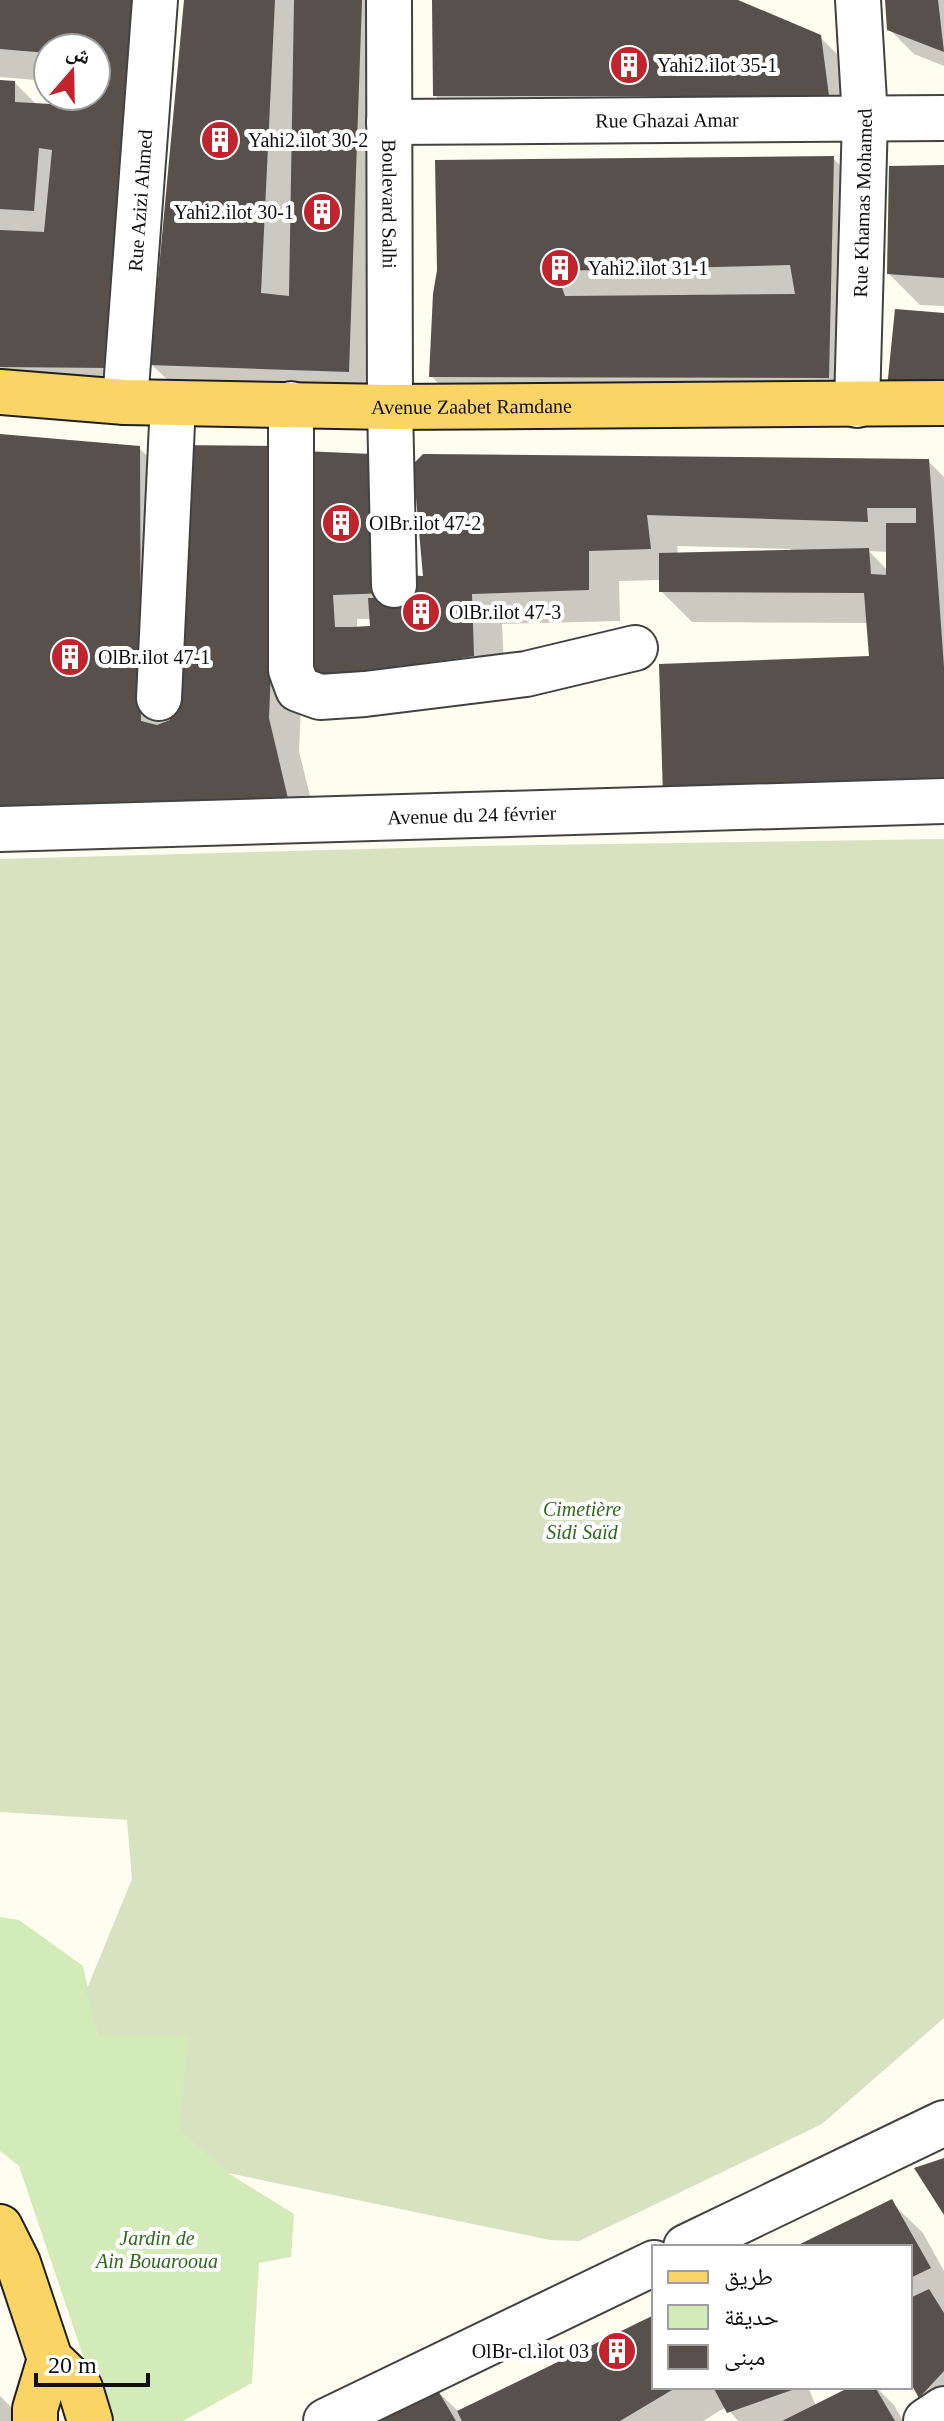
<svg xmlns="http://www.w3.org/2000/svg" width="944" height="2421" font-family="'Times New Roman','Noto Naskh Arabic',serif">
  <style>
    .green { fill: #d3eab9 }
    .cemetery { fill: #d7e2c0 }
    .shadow { fill: #0003; fill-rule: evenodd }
    .building { fill: #58504b; fill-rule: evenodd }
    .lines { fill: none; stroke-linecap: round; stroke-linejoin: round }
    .minor-casing { stroke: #424242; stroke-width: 48 }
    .major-casing { stroke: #202020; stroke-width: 48 }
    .minor { stroke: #fff; stroke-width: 44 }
    .major { stroke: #fad465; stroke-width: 44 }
    .labels { text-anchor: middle; stroke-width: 8; stroke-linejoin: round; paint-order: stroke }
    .poi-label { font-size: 20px; fill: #0f0f0f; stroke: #fff; text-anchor: start }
    .street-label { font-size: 20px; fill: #0f0f0f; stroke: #fff }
    .park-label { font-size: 20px; font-style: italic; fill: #2e681d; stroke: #fff }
  </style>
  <rect width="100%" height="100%" fill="#fffcf0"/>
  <polygon class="green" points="0,1917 19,1920 83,1966 98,2035 188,2034 228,2173 294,2214 291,2257 259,2263 252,2383 183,2421 105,2421 19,2166 0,2151"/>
  <polygon class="cemetery" points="944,839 944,2018 822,2124 579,2241 550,2240 228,2173 179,2129 188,2035 98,2035 86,1991 132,1879 127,1820 0,1812 0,859 476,846"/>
  <g class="shadow">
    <polygon points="0,0 171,0 140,399 0,397 0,82 15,83 37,105 71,107 72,96 96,96 96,48 48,48 48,81 0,77"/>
    <polygon points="186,0 393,0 380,402 184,396 152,365"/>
    <polygon points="434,0 733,0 820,37 851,68 859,127 466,126 435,95"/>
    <polygon points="887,0 944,0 944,66 914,54 889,29"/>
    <polygon points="833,158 864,189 860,408 462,408 431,376 435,294"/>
    <polygon points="944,167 944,306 920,305 889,274"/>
    <path d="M0,436L139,448L173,481L407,577L425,578L415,464L928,461L944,477V816L872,658L868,623L692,622L661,591V580L619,581L620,621L502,624L505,687L302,685L299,751L320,837L0,843ZM677,546L791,549V552L678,555ZM869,551L888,552V571ZM357,619H371L372,628L357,629Z"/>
    <polygon points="891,2202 923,2233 944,2271 944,2420 921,2396 910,2378 910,2247 798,2247"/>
    <polygon points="654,2317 654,2387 808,2387 816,2406 855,2387 876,2387 894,2405 903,2421 738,2421 726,2407 703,2421 375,2421 433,2387 459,2412"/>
    <polygon points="0,2396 19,2415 19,2421 0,2421"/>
  </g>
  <g class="building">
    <polygon points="0,0 138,0 109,368 0,367 0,230 44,232 52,150 39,148 34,211 0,209 0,80 15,81 15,102 69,105 70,96 96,96 96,48 48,48 48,53 0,49"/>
    <polygon points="184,0 275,0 261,293 289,296 294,0 362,0 349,372 150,365"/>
    <polygon points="432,0 738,0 821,35 829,96 433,96"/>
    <polygon points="885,0 938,0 944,52 887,30"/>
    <path d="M834,156L829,378L429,377L433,294L437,270L435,160ZM790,265L795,294L565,296L556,271Z"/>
    <polygon points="944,165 944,278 887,274 889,166"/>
    <polygon points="895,309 944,313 944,383 887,388"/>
    <polygon points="0,434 140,446 141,721 157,725 170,720 172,445 280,446 269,718 290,807 0,812"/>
    <polygon points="302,451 372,454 388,593 333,595 335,627 352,627 370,626 368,598 407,597 403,575 423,576 413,464 423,454 929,459 944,667 944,784 663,796 659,664 869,656 864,593 659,592 659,553 869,548 871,574 886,575 886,523 916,523 916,508 867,508 868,522 647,515 651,549 589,551 589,590 472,594 474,656 355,673 303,689"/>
    <polygon points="944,2158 944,2215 914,2168"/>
    <polygon points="892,2199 931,2268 910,2278 910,2247 794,2247"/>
    <polygon points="929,2289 944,2313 944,2371 919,2398 910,2382 910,2298"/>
    <polygon points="654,2315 654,2387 677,2387 620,2421 462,2421 457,2411"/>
    <polygon points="434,2384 456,2421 371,2421"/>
    <polygon points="713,2387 791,2387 792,2390 727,2413"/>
    <polygon points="850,2387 875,2387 895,2421 782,2421"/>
  </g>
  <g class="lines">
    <g class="minor-casing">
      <g id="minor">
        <path id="s1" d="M389,0L390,407L394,585"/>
        <path id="s2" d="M389,122L944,118"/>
        <path id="s3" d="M125,402L155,0"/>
        <polyline points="291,404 291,670 298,689 320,697 365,694 526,674 635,648"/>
        <path id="s4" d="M857,405L865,118L858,0"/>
        <polyline points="159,698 173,403"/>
        <path id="s5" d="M0,829L944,801"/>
        <polyline points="686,2247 944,2123"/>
        <polyline points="326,2421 654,2263"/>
        <polyline points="926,2421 944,2409"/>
      </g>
    </g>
    <g class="major-casing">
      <g id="major">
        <path id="s6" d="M0,392L125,402L390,407L944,403"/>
        <polyline points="0,2227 18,2263 50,2359 80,2388 90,2421"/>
        <polyline points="35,2421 35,2409 50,2359"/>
      </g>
    </g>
    <use href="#minor" class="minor"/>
    <use href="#major" class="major"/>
  </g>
  <defs>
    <g id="building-disc" transform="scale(2)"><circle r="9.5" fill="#c2242d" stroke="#fff"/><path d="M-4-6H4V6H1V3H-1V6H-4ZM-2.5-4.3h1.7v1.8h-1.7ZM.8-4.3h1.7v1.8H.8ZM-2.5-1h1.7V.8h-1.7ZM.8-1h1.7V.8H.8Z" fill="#fff"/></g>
  </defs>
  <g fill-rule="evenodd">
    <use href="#building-disc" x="629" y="65"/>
    <use href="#building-disc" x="220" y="140"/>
    <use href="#building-disc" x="322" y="212"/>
    <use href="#building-disc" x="560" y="268"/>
    <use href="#building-disc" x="341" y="523"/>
    <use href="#building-disc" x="421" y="612"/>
    <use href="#building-disc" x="70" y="657"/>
    <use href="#building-disc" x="617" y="2351"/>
  </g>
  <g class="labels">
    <g class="poi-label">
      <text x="657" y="72">Yahi2.ilot 35-1</text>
      <text x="248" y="147">Yahi2.ilot 30-2</text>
      <text x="294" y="219" text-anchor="end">Yahi2.ilot 30-1</text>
      <text x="588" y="275">Yahi2.ilot 31-1</text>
      <text x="369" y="530">OlBr.ilot 47-2</text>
      <text x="449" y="619">OlBr.ilot 47-3</text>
      <text x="98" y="664">OlBr.ilot 47-1</text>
      <text x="589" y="2358" text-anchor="end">OlBr-cl.ilot 03</text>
    </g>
    <g class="street-label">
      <text dy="7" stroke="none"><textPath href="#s2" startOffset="278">Rue Ghazai Amar</textPath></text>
      <text dy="7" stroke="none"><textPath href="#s3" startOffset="202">Rue Azizi Ahmed</textPath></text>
      <text dy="7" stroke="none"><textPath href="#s4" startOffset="202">Rue Khamas Mohamed</textPath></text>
      <text dy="7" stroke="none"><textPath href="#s1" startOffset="204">Boulevard Salhi</textPath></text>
      <text dy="7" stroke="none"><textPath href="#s6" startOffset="472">Avenue Zaabet Ramdane</textPath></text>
      <text dy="7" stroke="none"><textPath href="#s5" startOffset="472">Avenue du 24 février</textPath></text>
    </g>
    <g class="park-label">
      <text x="582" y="1516">Cimetière<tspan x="582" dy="23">Sidi Saïd</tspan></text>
      <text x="157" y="2245">Jardin de<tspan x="157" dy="23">Ain Bouarooua</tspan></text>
    </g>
  </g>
  <rect x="652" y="2245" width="260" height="144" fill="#ffffff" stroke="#9f9f9f" stroke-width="2"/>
  <rect x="668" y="2271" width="40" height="12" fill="#fad465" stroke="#9f9f9f" stroke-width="2"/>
  <text x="724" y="2285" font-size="24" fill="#0f0f0f">طريق</text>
  <rect x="668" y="2305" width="40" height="24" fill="#d3eab9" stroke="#9f9f9f" stroke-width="2"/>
  <text x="724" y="2325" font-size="24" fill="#0f0f0f">حديقة</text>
  <rect x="668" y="2345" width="40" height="24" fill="#58504b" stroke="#9f9f9f" stroke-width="2"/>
  <text x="724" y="2365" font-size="24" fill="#0f0f0f">مبنى</text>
  <g transform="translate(72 72) rotate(20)"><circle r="38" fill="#ffffff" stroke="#9f9f9f" stroke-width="2"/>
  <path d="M0-6L14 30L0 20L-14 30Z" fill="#c2242d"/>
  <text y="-12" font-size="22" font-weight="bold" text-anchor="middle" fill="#0f0f0f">ش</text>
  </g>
  <path d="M36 2373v12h112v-12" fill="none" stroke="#0f0f0f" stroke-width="4"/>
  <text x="48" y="2373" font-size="24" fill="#0f0f0f" stroke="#ffffff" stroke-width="6" paint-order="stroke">20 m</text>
</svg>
